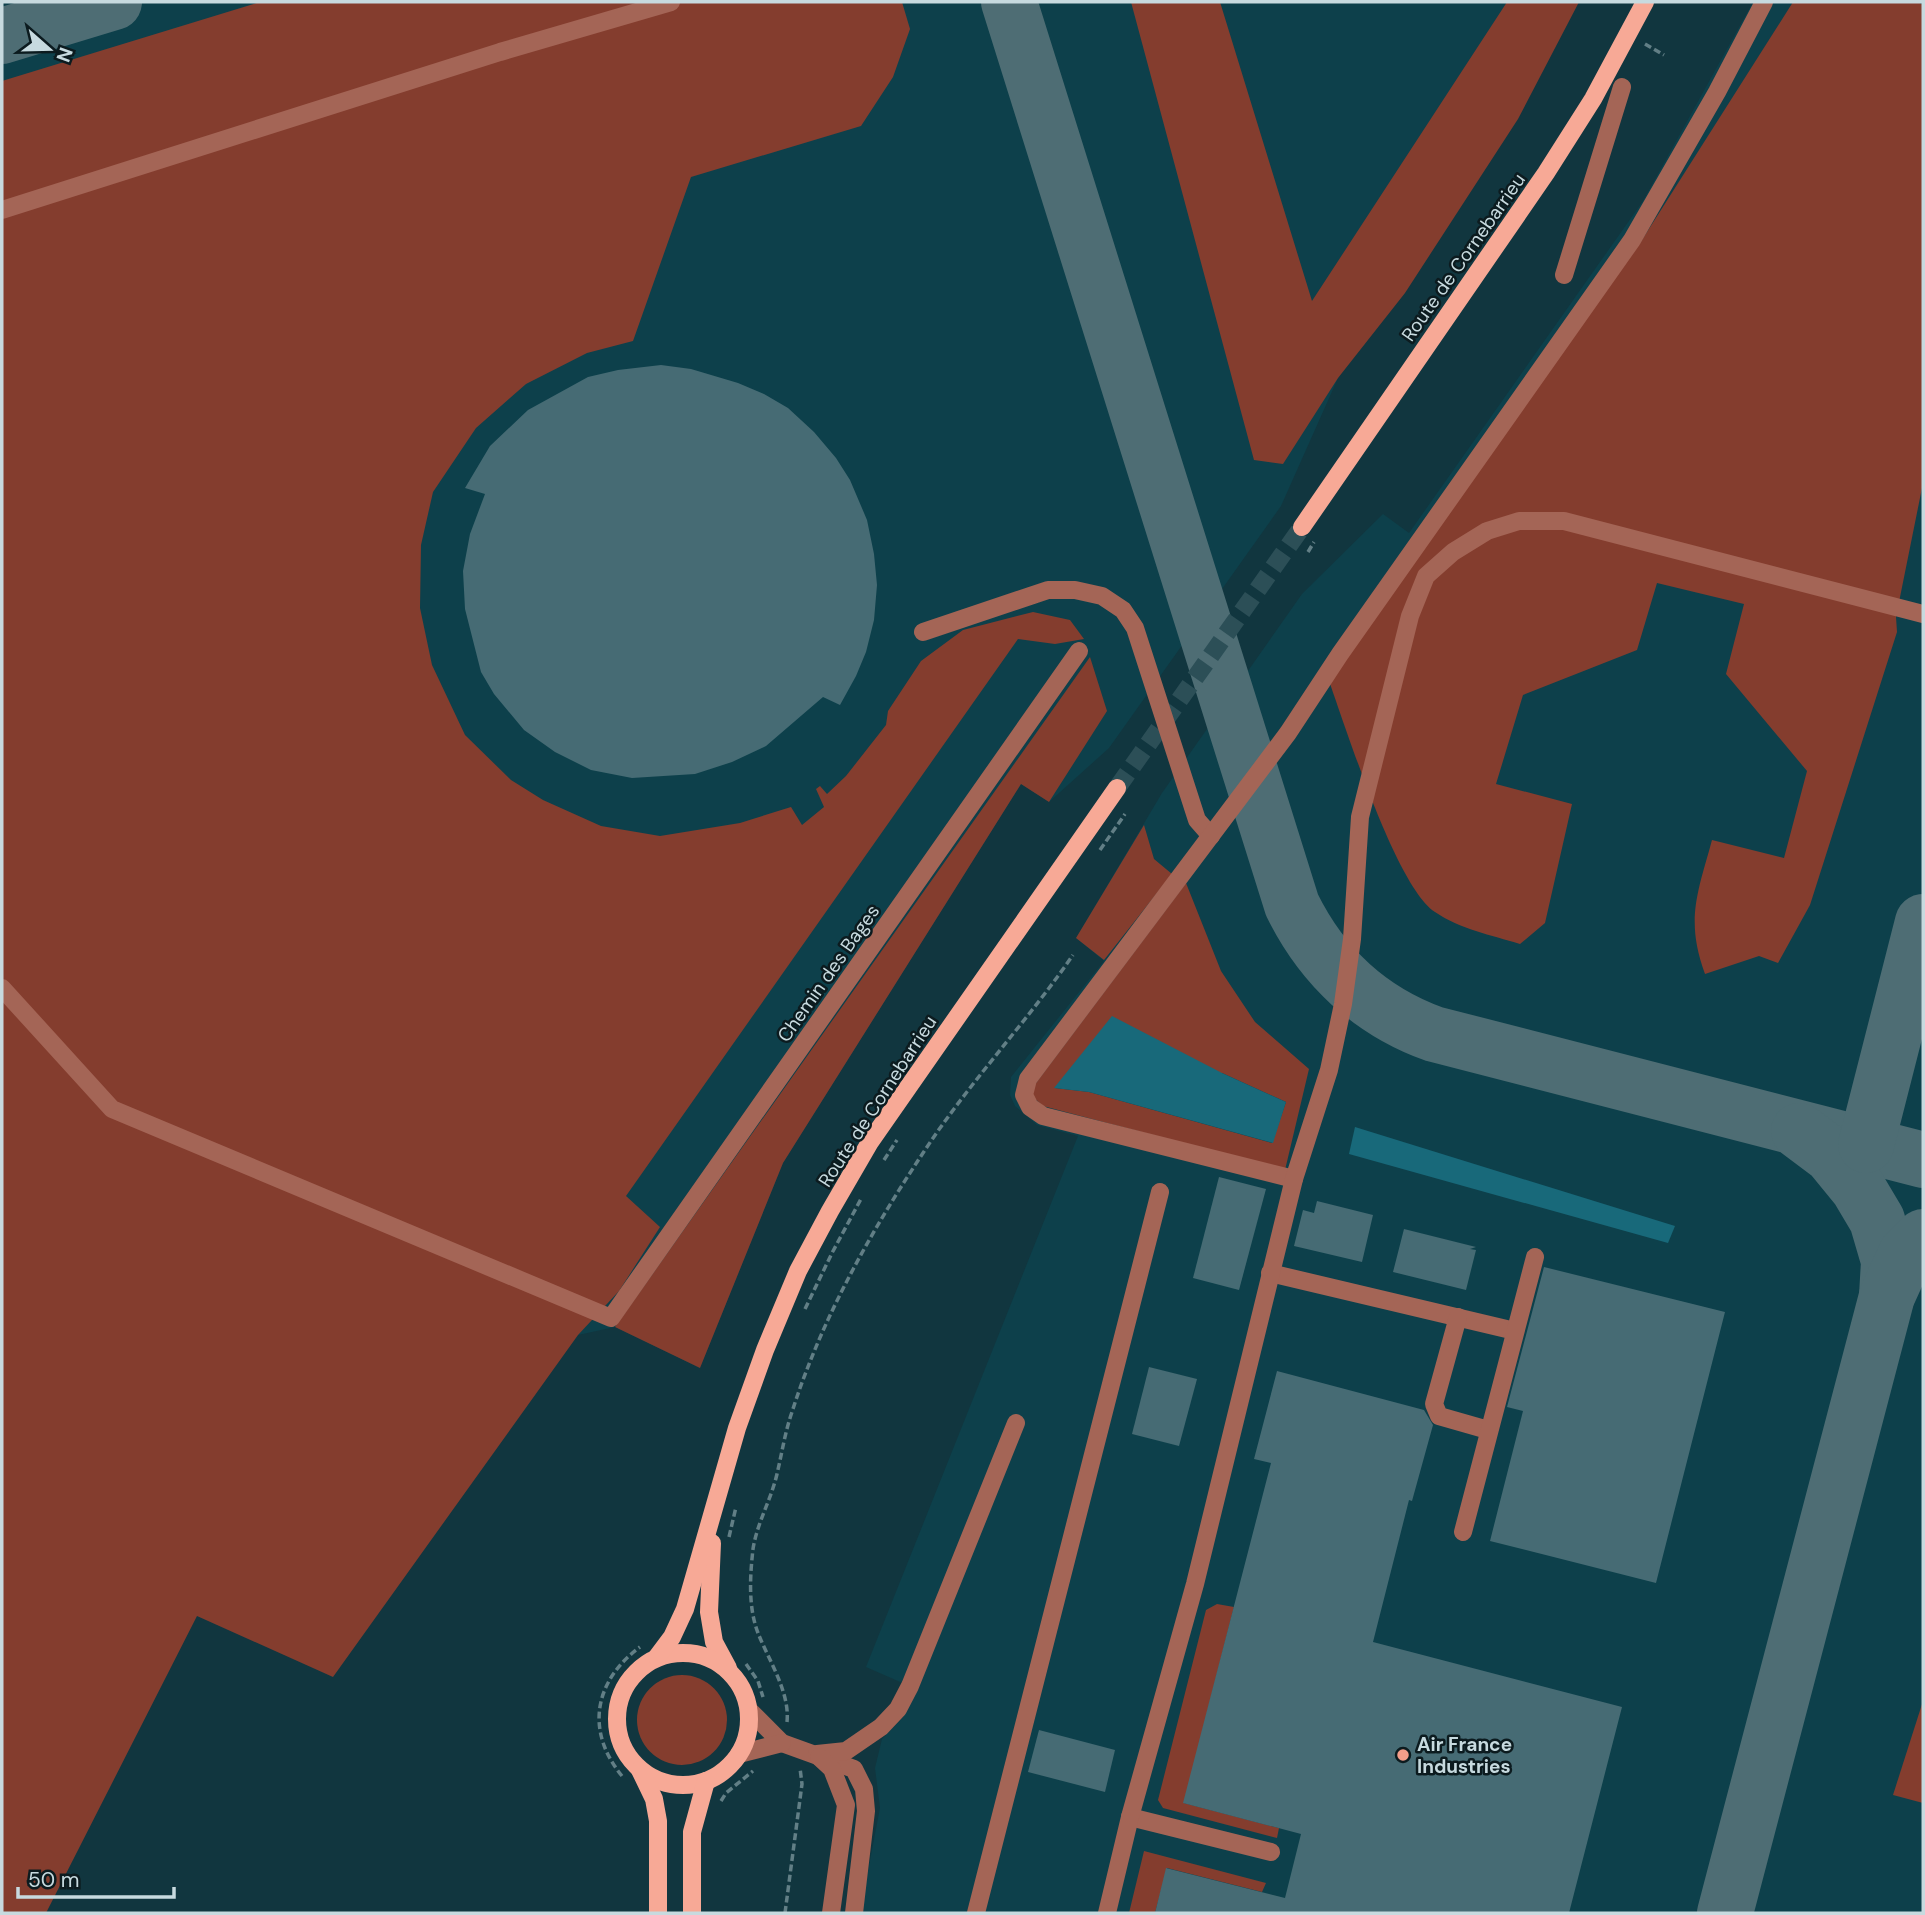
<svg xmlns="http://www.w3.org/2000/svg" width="1925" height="1915" font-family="'DM Sans',sans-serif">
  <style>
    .built { fill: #0d404b }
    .green { fill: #843d2e; fill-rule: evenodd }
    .water { fill: #18697a }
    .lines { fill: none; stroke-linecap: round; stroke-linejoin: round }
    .taxiway { stroke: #4e6d74; stroke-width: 56 }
    .building { fill: #466b74 }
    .major-tunnel { stroke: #2c4f57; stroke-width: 18; stroke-dasharray: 18 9; stroke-linecap: butt }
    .path { stroke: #627f86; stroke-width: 3.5; stroke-dasharray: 7 3.5; stroke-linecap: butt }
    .minor { stroke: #a46556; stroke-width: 18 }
    .major { stroke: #f7a996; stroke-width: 18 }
    .poi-dot { fill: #f49e8a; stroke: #0c1b1f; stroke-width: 2.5 }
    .labels { text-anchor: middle; stroke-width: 5; stroke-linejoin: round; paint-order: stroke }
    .street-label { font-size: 19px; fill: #c7dadf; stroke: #0c1b1f }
    .poi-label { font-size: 19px; font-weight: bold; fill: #c7dadf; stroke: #0c1b1f; text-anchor: start }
  </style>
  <rect width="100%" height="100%" fill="#11363f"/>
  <g class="built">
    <polygon points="2,2 1539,2 1338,378 1281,506 1109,748 1049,802 1021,784 783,1163 700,1368 615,1327 578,1335 2,1365"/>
    <polygon points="1753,2 1923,2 1923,1913 860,1913 880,1808 875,1768 882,1739 903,1717 914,1688 866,1667 1078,1136 1037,1125 1015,1106 1010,1095 1011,1077 1104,961 1076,938 1162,793 1302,594 1383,514 1409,533 1643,201"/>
  </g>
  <g class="green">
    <polygon points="260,2 902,2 910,29 893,77 861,126 691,177 633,341 587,353 526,384 476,428 433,492 421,545 420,608 432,665 465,735 511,780 543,800 601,826 660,836 740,823 791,807 802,825 824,807 816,789 820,786 827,794 846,776 886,725 888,711 921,661 963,630 1033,612 1070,620 1084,639 1055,644 1018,639 626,1196 660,1227 619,1291 578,1335 333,1677 197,1616 46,1913 2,1913 2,81"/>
    <polygon points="1131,2 1220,2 1312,301 1507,2 1579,2 1518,119 1405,293 1338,378 1283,464 1254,460"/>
    <path d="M1793,2H1918L1923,5V483L1896,617L1897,632L1810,905L1778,963L1759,956L1705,974C1685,920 1698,892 1712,840L1784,858L1807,771L1726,674L1744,604L1657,583L1637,650L1523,695L1496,784L1572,804L1545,923L1520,944C1491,935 1460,929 1435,912C1396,886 1347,731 1329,681L1640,243Z"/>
    <polygon points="1090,657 1107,711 1049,802 1021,784 783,1163 700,1368 615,1327"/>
    <polygon points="1144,825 1154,859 1172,874 1104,960 1076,938"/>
    <path d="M1186,883L1221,971L1255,1022L1309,1069L1285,1170L1043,1106L1033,1097V1087ZM1222,1073L1286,1102L1272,1143L1089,1092L1055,1088Z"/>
    <polygon points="1217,1604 1234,1607 1184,1803 1279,1828 1277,1838 1163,1808 1158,1800 1206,1610"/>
    <circle cx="682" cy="1720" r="45"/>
    <polygon points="1923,1701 1923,1803 1893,1795"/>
    <polygon points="1144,1851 1266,1883 1262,1892 1167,1868 1155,1913 1129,1913"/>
  </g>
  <g class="water">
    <polygon points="1112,1016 1222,1073 1286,1102 1273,1143 1089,1092 1054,1088"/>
    <polygon points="1355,1127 1675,1226 1668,1243 1349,1154"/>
  </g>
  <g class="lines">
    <g class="taxiway">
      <path d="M1009,2L1292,905C1322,966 1370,1011 1434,1034L1923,1160"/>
      <polyline points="2,36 114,2"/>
      <polyline points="1799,1131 1831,1155 1858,1188 1877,1220 1889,1261 1887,1296"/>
      <polyline points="1866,1145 1923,922"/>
      <polyline points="1725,1913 1887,1296 1906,1254 1923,1237"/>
    </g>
  </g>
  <g class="building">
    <polygon points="661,365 691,369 738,383 764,394 788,408 814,432 836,458 850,480 867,520 874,554 877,585 874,620 866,652 856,676 840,705 823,697 766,746 732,762 695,774 632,778 591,770 555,752 524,730 494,694 481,672 465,609 463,571 470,534 485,494 465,488 490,446 528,410 588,377 618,370"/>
    <polygon points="1219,1177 1266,1189 1239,1290 1193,1278"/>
    <polygon points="1317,1201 1373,1215 1362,1262 1294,1246 1303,1210 1314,1213"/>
    <polygon points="1404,1229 1476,1247 1470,1249 1476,1250 1466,1290 1393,1272"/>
    <polygon points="1544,1267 1725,1312 1656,1583 1490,1541 1523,1411 1507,1407"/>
    <polygon points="1149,1367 1197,1379 1179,1446 1132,1434"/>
    <polygon points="1277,1371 1424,1410 1433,1425 1412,1501 1409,1500 1373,1642 1622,1707 1569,1913 1155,1913 1166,1868 1285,1898 1301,1834 1183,1803 1271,1463 1254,1459"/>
    <polygon points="1039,1730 1115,1750 1105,1792 1028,1772"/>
  </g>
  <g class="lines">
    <polyline class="major-tunnel" points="1117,788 1302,527"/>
    <g class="path">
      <polyline points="1645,44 1664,55"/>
      <polyline points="1308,552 1314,542"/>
      <polyline points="1100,850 1125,814"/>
      <polyline points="884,1160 897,1140"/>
      <polyline points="805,1309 832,1253 862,1197"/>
      <polyline points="729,1537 736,1507"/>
      <polyline points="746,1664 758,1681 763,1697"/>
      <path d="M787,1722C790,1692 769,1661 758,1633C748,1607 750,1576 753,1549C757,1523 771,1500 777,1474C782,1453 785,1432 792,1412C821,1320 870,1233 923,1153C968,1084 1026,1023 1073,955"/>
      <path d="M622,1776C585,1731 594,1681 640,1647"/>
      <polyline points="721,1801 726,1793 753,1771"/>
      <polyline points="785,1913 802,1784 800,1768"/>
    </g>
    <g class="minor">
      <polyline points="2,210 500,52 671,2"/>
      <polyline points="1564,275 1622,87"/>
      <polyline points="923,632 1048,590 1075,590 1102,596 1123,610 1135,628 1197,820 1211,836"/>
      <polyline points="2,988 112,1109 611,1318 1079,651"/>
      <polyline points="1294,1179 1043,1116 1030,1107 1024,1095 1028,1079 1288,733 1340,654 1632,240 1717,92 1764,2"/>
      <polyline points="1270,1273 1515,1331"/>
      <polyline points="1458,1317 1434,1404 1439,1416 1488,1430"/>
      <polyline points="1463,1532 1535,1257"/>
      <polyline points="749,1710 782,1743 854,1769 864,1789 866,1811 854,1913"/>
      <polyline points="739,1754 782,1743"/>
      <polyline points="817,1754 846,1751 881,1727 898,1709 910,1686 1016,1423"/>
      <polyline points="819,1757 832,1769 846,1805 831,1913"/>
      <polyline points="1130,1817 1271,1852"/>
      <polyline points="976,1913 1160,1192"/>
      <polyline points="1107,1913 1130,1817 1195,1584 1294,1179 1329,1070 1343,1004 1352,939 1360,817 1410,616 1426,576 1453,552 1487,531 1519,521 1564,521 1923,614"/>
    </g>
    <g class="major">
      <polyline points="1302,527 1546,173 1593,99 1645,2"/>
      <polyline points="712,1543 709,1612 714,1642 728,1668"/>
      <circle cx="683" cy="1719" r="66"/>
      <polyline points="657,1657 672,1637 685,1609 737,1428 765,1350 798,1271 830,1211 870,1142 1117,788"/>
      <polyline points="640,1770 654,1799 658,1821 658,1913"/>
      <polyline points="692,1913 692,1832 706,1781"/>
    </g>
  </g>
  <circle class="poi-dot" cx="1403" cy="1755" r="7"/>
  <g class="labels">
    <g class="street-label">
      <text transform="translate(1463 257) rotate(-55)" y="7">Route de Cornebarrieu</text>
      <text transform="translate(828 973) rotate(-55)" y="7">Chemin des Bages</text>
      <text transform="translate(877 1101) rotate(-57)" y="7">Route de Cornebarrieu</text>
    </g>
    <g class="poi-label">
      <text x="1417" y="1751">Air France<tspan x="1417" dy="22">Industries</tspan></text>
    </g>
  </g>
  <rect width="1925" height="1915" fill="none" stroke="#c7dadf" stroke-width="7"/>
  <g transform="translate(49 49) rotate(110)" stroke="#0c1b1f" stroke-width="5" paint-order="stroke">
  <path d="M0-5L12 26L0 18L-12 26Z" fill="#c7dadf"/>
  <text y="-10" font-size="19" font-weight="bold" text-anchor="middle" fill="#c7dadf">N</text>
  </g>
  <path d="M18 1887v10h156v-10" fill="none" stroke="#c7dadf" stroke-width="3.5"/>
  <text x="28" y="1887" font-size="21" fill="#c7dadf" stroke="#0c1b1f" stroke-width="5" paint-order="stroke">50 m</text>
</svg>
